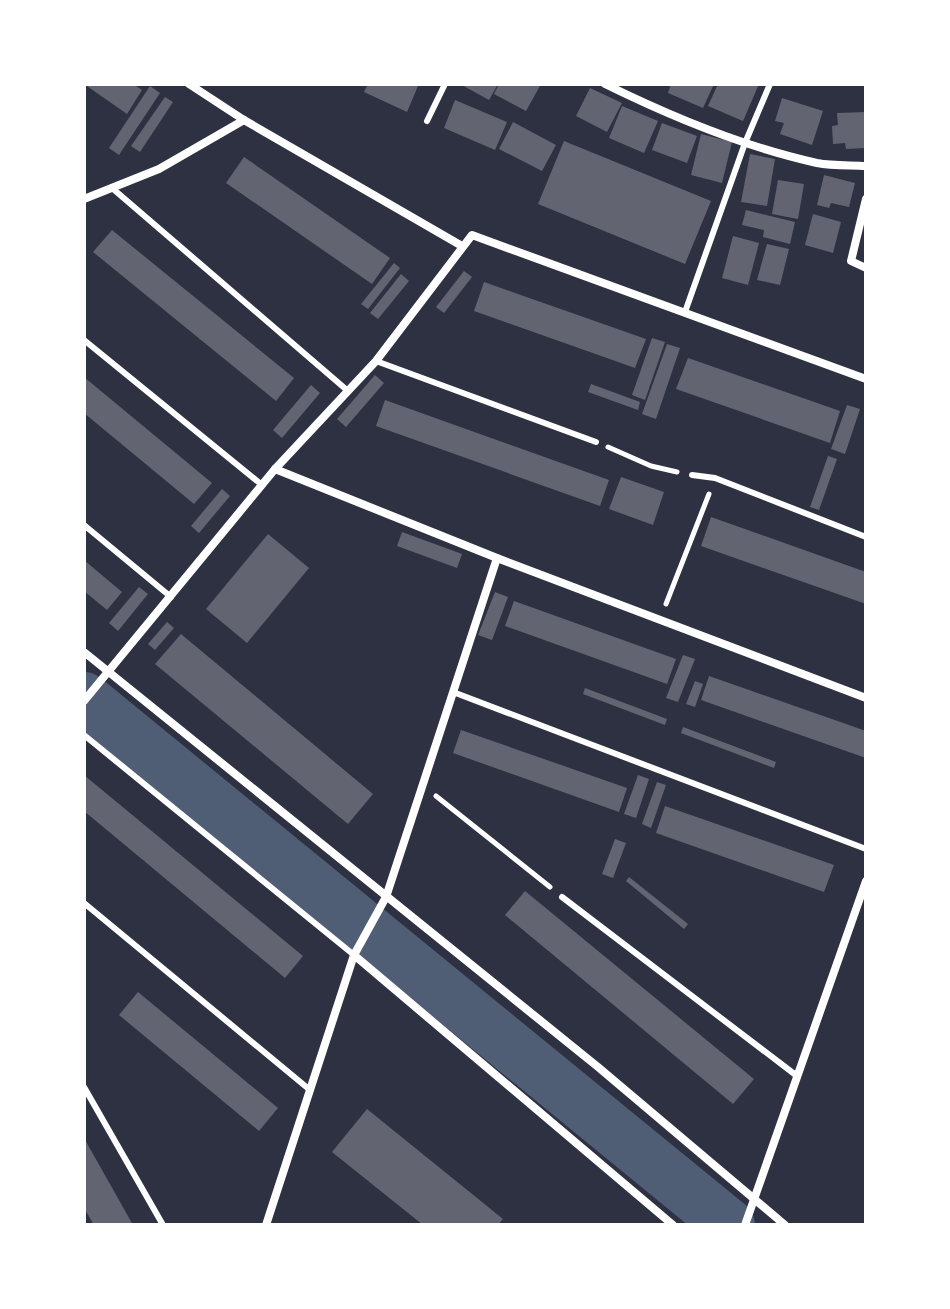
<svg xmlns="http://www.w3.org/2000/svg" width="950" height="1309" font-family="'PT Sans Narrow',sans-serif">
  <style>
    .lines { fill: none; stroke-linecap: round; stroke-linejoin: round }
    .river { stroke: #4f5d75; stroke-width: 52 }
    .building { fill: #626471 }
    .path { stroke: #fff; stroke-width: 5 }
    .service { stroke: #fff; stroke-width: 6 }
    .minor { stroke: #fff; stroke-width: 8 }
  </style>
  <rect width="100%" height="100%" fill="#2d3142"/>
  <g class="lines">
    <polyline class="river" points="84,698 729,1225"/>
  </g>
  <g class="building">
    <polygon points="84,84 133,84 142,90 127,114"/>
    <polygon points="368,84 414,84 418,86 407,112 364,92"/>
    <polygon points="460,84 498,84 489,100"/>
    <polygon points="499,84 541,84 526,111 494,94"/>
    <polygon points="671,84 714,84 703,108 668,93"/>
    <polygon points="718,84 759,84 743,121 708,106"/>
    <polygon points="150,86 160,93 119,155 109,148"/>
    <polygon points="590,88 622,103 607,132 576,116"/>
    <polygon points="165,97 173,102 140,152 131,146"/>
    <polygon points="782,98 823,111 812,145 780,134 784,123 775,121"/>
    <polygon points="455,100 507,122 495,150 444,128"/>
    <polygon points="622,106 658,121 644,153 609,138"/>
    <polygon points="866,112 866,148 846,149 845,143 833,144 832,126 838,125 837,113"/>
    <polygon points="513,122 556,145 542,171 499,149"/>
    <polygon points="662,123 697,136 687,163 652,150"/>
    <polygon points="701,134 732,142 722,183 691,175"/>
    <polygon points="564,141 711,201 685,264 538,204"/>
    <polygon points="750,154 775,159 767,206 741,202"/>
    <polygon points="244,157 390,258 372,284 226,183"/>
    <polygon points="824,175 855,183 849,207 831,203 829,208 817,205"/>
    <polygon points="778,180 804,184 798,219 772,214"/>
    <polygon points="746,210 795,222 790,244 763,237 764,230 742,225"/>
    <polygon points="813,214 841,222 833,253 805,245"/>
    <polygon points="112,230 294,378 276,401 93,252"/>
    <polygon points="733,236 759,243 748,285 722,278"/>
    <polygon points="767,244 789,249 780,285 757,280"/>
    <polygon points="394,263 400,268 368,309 361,304"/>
    <polygon points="464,271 472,277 444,313 436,307"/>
    <polygon points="401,274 409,281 378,319 370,313"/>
    <polygon points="484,282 646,339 635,368 474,311"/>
    <polygon points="652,338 665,342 645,400 632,395"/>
    <polygon points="667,344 680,348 656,419 642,414"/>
    <polygon points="688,358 840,411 830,443 676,389"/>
    <polygon points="375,375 384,383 346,427 337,419"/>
    <polygon points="84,377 212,483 194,504 84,413"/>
    <polygon points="591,384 640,402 638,410 588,392"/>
    <polygon points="311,385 320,393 282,438 273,430"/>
    <polygon points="385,400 609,480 600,506 376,426"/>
    <polygon points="847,405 860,409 845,454 831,449"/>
    <polygon points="828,456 837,459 819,510 810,507"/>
    <polygon points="621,477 664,492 653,525 609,509"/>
    <polygon points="222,489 230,496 199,533 191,526"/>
    <polygon points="711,517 866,572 866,604 701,546"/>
    <polygon points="402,532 462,554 457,568 397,546"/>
    <polygon points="268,534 309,568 247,643 206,609"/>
    <polygon points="84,560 122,592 107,610 84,591"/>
    <polygon points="139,587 148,594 118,631 109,623"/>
    <polygon points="495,592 508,597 492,640 478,635"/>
    <polygon points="514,601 676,659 667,684 505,626"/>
    <polygon points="167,622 174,628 155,650 148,644"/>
    <polygon points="181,634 373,794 348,824 155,664"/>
    <polygon points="683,655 695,659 678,702 666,698"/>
    <polygon points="709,676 866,731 866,758 701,700"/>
    <polygon points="695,681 703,684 695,707 686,704"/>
    <polygon points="585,688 667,719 665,725 583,694"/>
    <polygon points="683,727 776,762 774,768 681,733"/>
    <polygon points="461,730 627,788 619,812 453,753"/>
    <polygon points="84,775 303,956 285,978 84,811"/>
    <polygon points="638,775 649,779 636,818 624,814"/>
    <polygon points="657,782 666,785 651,828 642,824"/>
    <polygon points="665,806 834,865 824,892 656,833"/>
    <polygon points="615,839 626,843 613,878 602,874"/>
    <polygon points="629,877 688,924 684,929 626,881"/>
    <polygon points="525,891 754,1079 733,1104 505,915"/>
    <polygon points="138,992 278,1108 259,1131 119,1015"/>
    <polygon points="367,1109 503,1219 498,1225 423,1225 332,1152"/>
    <polygon points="84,1138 133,1225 94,1225 84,1208"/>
  </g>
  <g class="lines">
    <g class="path">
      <polyline points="608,447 651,466 677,472"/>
      <polyline points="666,604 709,494"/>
      <polyline points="436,796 550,887"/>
    </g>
    <g class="service">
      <polyline points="427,121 445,84"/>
      <polyline points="112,188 348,391"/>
      <polyline points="685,312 745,143 770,84"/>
      <polyline points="84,340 262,485"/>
      <polyline points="376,361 596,442"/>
      <polyline points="692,475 715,478 866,537"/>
      <polyline points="84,525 171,597"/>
      <polyline points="453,692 866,849"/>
      <polyline points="84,735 354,955"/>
      <polyline points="562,897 797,1076"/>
      <polyline points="84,903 310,1090"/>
      <polyline points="84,1087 163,1225"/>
    </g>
    <g class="minor">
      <polyline points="189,84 244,120 462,246"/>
      <path d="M605,84C672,117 744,147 817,163C833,166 850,165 866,166"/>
      <polyline points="84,199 159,169 244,120"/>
      <polyline points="866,199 851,261 866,268"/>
      <polyline points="275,469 497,558 866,698"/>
      <polyline points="84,652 598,1067 785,1225"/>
      <polyline points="84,701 275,469 376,361 472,235 866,379"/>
      <polyline points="354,955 673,1225"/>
      <polyline points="266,1225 354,955 386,897 497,558"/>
      <polyline points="745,1225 866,881"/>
    </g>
  </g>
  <rect width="950" height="1309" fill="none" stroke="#ffffff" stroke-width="172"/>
</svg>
